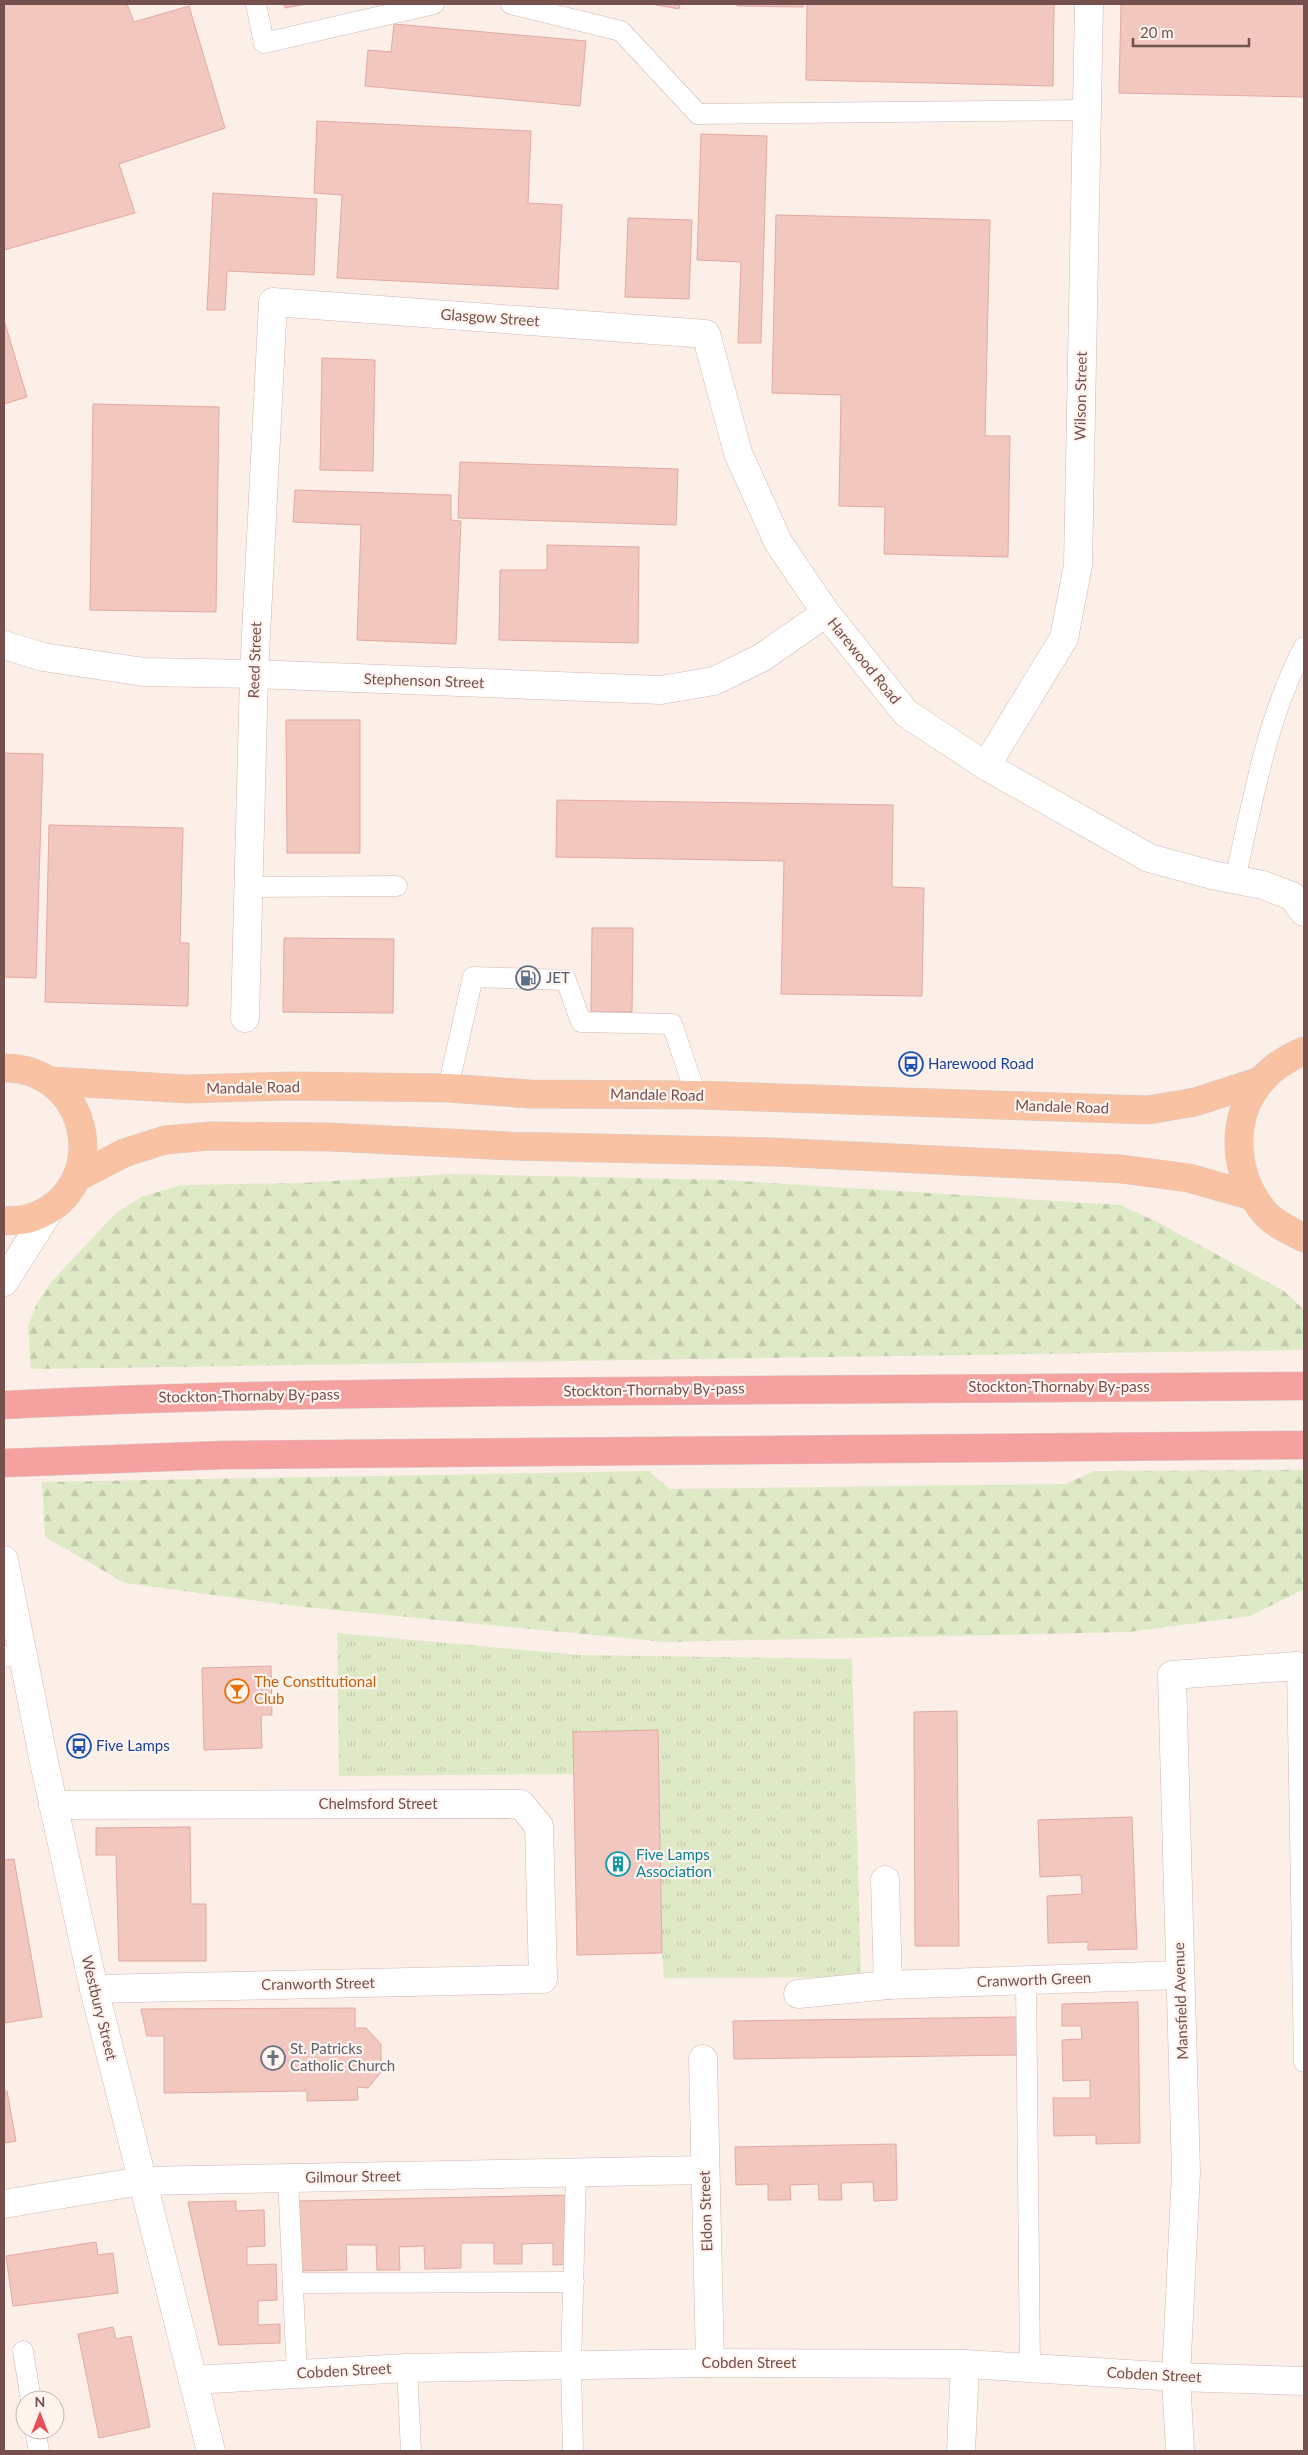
<svg xmlns="http://www.w3.org/2000/svg" width="1308" height="2455" font-family="Lato,sans-serif">
  <style>
    .grass { fill: url(#grass-tufts) }
    .forest { fill: url(#forest-firs) }
    .building { fill: #f1c7c0; stroke: #e3a9a1 }
    .lines { fill: none; stroke-linecap: round; stroke-linejoin: round }
    .lane-casing { stroke: #d0b7b0; stroke-width: 21 }
    .street-casing { stroke: #d0b7b0; stroke-width: 29 }
    .secondary-casing { stroke: #d6b7b0; stroke-width: 29 }
    .primary-casing { stroke: #d9cecd; stroke-width: 29 }
    .highway-casing { stroke: #d9cecd; stroke-width: 29 }
    .lane { stroke: #fff; stroke-width: 20 }
    .street { stroke: #fff; stroke-width: 28 }
    .secondary { stroke: #fff; stroke-width: 28 }
    .primary { stroke: #f9c2a2; stroke-width: 28 }
    .highway { stroke: #f4a1a0; stroke-width: 28 }
    .labels { text-anchor: middle; stroke-width: 4.5; stroke-linejoin: round; paint-order: stroke }
    .street-label { font-size: 15px; fill: #76504c; stroke: #fff4ee }
    .service-label { font-size: 15px; fill: #4e5e75; stroke: #fff4ee; text-anchor: start }
    .transit-label { font-size: 15px; fill: #164399; stroke: #fff4ee; text-anchor: start }
    .food-label { font-size: 15px; fill: #c56008; stroke: #fff4ee; text-anchor: start }
    .culture-label { font-size: 15px; fill: #0d838f; stroke: #fff4ee; text-anchor: start }
    .worship-label { font-size: 15px; fill: #5b616d; stroke: #fff4ee; text-anchor: start }
  </style>
  <defs>
    <pattern id="grass-tufts" width="24" height="20" patternUnits="userSpaceOnUse" patternTransform="scale(1.25)"><rect width="24" height="20" fill="#deeac6"/><path d="M3 7l-1-3M5 7V3M7 7l1-3M15 17l-1-3M17 17v-4M19 17l1-3" fill="none" stroke="#c2caac"/></pattern>
    <pattern id="forest-firs" width="22" height="20" patternUnits="userSpaceOnUse" patternTransform="scale(1.25)"><rect width="22" height="20" fill="#deeac6"/><path d="M5 1l3.5 6h-7zM16 11l3.5 6h-7z" fill="#c2caac"/></pattern>
  </defs>
  <rect width="100%" height="100%" fill="#fcefe8"/>
  <polygon class="grass" points="337,1633 579,1655 852,1659 861,1977 664,1978 662,1953 574,1774 339,1776"/>
  <g class="forest">
    <polygon points="452,1174 724,1180 1121,1205 1159,1223 1284,1291 1304,1310 1304,1350 31,1369 28,1326 36,1305 52,1281 116,1213 141,1197 181,1185 300,1183"/>
    <polygon points="1304,1470 1304,1589 1250,1616 1128,1632 665,1642 295,1606 125,1583 45,1537 42,1482 649,1471 670,1489 1065,1484 1095,1471"/>
  </g>
  <g class="building">
    <polygon points="4,4 127,4 134,22 189,6 225,128 119,164 135,213 4,250"/>
    <polygon points="284,4 307,4 285,8"/>
    <polygon points="651,4 680,4 679,9"/>
    <polygon points="737,4 803,4 803,7 737,6"/>
    <polygon points="807,4 1054,4 1053,86 806,80"/>
    <polygon points="1121,4 1304,4 1304,97 1119,93"/>
    <polygon points="394,24 586,41 580,106 365,86 368,50 391,52"/>
    <polygon points="317,121 531,131 528,203 562,205 558,289 337,278 342,195 314,193"/>
    <polygon points="701,134 767,136 761,343 738,343 741,262 697,260"/>
    <polygon points="213,193 317,199 314,275 227,271 225,310 207,310"/>
    <polygon points="776,215 990,220 985,436 1010,436 1008,557 884,554 885,507 839,506 841,395 772,393"/>
    <polygon points="628,218 692,220 689,299 625,297"/>
    <polygon points="4,320 27,397 4,404"/>
    <polygon points="322,358 375,360 373,471 320,470"/>
    <polygon points="93,404 219,407 216,612 90,610"/>
    <polygon points="460,462 678,469 676,525 458,518"/>
    <polygon points="295,490 451,495 451,520 461,521 456,644 357,640 361,525 293,522"/>
    <polygon points="547,545 639,547 638,643 499,640 500,570 547,570"/>
    <polygon points="286,720 360,720 360,853 287,853"/>
    <polygon points="4,753 43,754 36,978 4,977"/>
    <polygon points="557,800 893,805 892,887 924,888 922,996 781,994 784,861 556,857"/>
    <polygon points="49,825 183,828 180,943 189,943 188,1006 45,1002"/>
    <polygon points="592,928 633,928 632,1012 591,1012"/>
    <polygon points="284,938 394,939 393,1013 283,1012"/>
    <polygon points="271,1666 272,1715 261,1715 262,1748 204,1750 202,1668"/>
    <polygon points="957,1711 959,1946 915,1946 914,1712"/>
    <polygon points="658,1730 662,1953 577,1955 573,1732"/>
    <polygon points="1132,1817 1137,1949 1088,1950 1088,1942 1048,1943 1047,1896 1082,1894 1081,1875 1040,1877 1038,1820"/>
    <polygon points="190,1827 191,1904 206,1904 206,1961 119,1961 116,1855 96,1855 96,1828"/>
    <polygon points="14,1859 42,2017 4,2023 4,1860"/>
    <polygon points="1138,2002 1140,2143 1096,2144 1096,2135 1054,2136 1053,2098 1090,2098 1090,2080 1063,2081 1062,2040 1082,2039 1081,2026 1062,2026 1062,2004"/>
    <polygon points="355,2008 355,2028 366,2028 381,2044 381,2072 368,2088 357,2087 358,2100 307,2101 307,2091 164,2093 164,2036 147,2036 141,2009"/>
    <polygon points="1017,2017 1018,2055 734,2059 733,2021"/>
    <polygon points="4,2091 7,2091 16,2141 4,2143"/>
    <polygon points="896,2144 897,2200 874,2201 873,2182 841,2183 842,2200 819,2200 818,2184 790,2185 791,2200 768,2200 768,2184 736,2185 735,2147"/>
    <polygon points="570,2195 571,2264 553,2265 553,2243 522,2244 522,2264 494,2264 494,2243 461,2243 461,2268 425,2269 424,2246 399,2247 400,2270 377,2270 376,2245 346,2245 347,2270 298,2271 297,2201"/>
    <polygon points="236,2201 236,2211 264,2210 265,2246 247,2247 247,2265 276,2264 277,2300 258,2301 258,2325 280,2324 280,2343 219,2345 188,2202"/>
    <polygon points="96,2242 98,2255 113,2253 118,2293 13,2306 6,2256"/>
    <polygon points="113,2327 116,2339 131,2336 150,2427 99,2438 78,2334"/>
  </g>
  <g class="lines">
    <g class="lane-casing">
      <g id="lane">
        <polyline points="256,4 264,43 434,4"/>
        <polyline points="511,4 621,31 698,114 1085,110"/>
        <path d="M1235,879C1253,801 1266,719 1304,647"/>
        <polyline points="248,887 397,886"/>
        <polyline points="448,1088 473,977 566,980 581,1022 672,1024 696,1095"/>
        <polyline points="4,1657 22,1653"/>
        <polyline points="1297,1666 1304,2062"/>
        <polyline points="1026,1981 1030,2368"/>
        <polyline points="288,2178 297,2374"/>
        <polyline points="293,2283 574,2282"/>
        <polyline points="23,2351 31,2400"/>
        <polyline points="407,2368 411,2451"/>
        <polyline points="35,2430 39,2451"/>
        <polyline points="573,2451 571,2366 576,2173"/>
      </g>
    </g>
    <g class="street-casing">
      <g id="street">
        <polyline points="4,645 43,657 144,672 254,674 661,690 714,681 761,658 826,613"/>
        <polyline points="986,766 1064,638 1078,565 1089,4"/>
        <polyline points="245,1018 254,674 273,302 706,334 738,453 778,542 826,613 906,713 986,766 1149,858 1212,875 1263,885 1292,896 1304,912"/>
        <polyline points="53,1805 521,1804 539,1826 543,1979 94,1989"/>
        <polyline points="885,1880 888,1985"/>
        <polyline points="798,1994 888,1985 1180,1975"/>
        <polyline points="703,2059 710,2363"/>
        <polyline points="4,2204 141,2181 705,2170"/>
        <polyline points="193,2380 407,2368 710,2363 965,2364 1176,2377 1304,2381"/>
        <polyline points="961,2451 965,2364"/>
        <polyline points="1180,2451 1176,2377 1186,2173 1172,1675 1297,1666"/>
      </g>
    </g>
    <g class="secondary-casing">
      <g id="secondary">
        <polyline points="4,1282 51,1208"/>
        <polyline points="4,1560 44,1762 94,1989 211,2451"/>
      </g>
    </g>
    <g class="primary-casing">
      <g id="primary">
        <path d="M1304,1051C1288,1058 1272,1067 1261,1081C1228,1119 1234,1178 1266,1214C1276,1225 1291,1231 1304,1238"/>
        <path d="M4,1068C94,1068 114,1194 27,1219C20,1221 11,1220 4,1221"/>
        <polyline points="51,1081 187,1089 292,1086 448,1088 530,1094 696,1095 1148,1110 1195,1102 1260,1081"/>
        <polyline points="76,1178 124,1153 165,1140 210,1136 330,1137 510,1146 774,1152 1121,1169 1189,1178 1252,1196"/>
      </g>
    </g>
    <g class="highway-casing">
      <g id="highway">
        <path d="M4,1405C174,1396 343,1394 513,1392C777,1388 1041,1387 1304,1386"/>
        <polyline points="4,1463 224,1455 1304,1445"/>
      </g>
    </g>
    <use href="#lane" class="lane"/>
    <use href="#street" class="street"/>
    <use href="#secondary" class="secondary"/>
    <use href="#primary" class="primary"/>
    <use href="#highway" class="highway"/>
  </g>
  <defs>
    <g id="fuel-ring" transform="scale(1.25)"><circle r="9.5" fill="#fff4ee" stroke="#5c6f8a" stroke-width="1.5"/><path d="M-5.5-6h7V0h2V4h1.3V-2.5L3-4.5l.8-.8L6-3V5H2.5V1h-1V6h-7ZM-4.2-4.7v3.2H.2V-4.7Z" fill="#5c6f8a"/></g>
    <g id="bus-ring" transform="scale(1.25)"><circle r="9.5" fill="#fff4ee" stroke="#1a4fb4" stroke-width="1.5"/><path d="M-5-6H5V4H4V6H2V4H-2V6H-4V4H-5ZM-3.5-4V0h7V-4ZM-3.5 1.2v1.5H-2V1.2ZM2 1.2v1.5H3.5V1.2Z" fill="#1a4fb4"/></g>
    <g id="bar-ring" transform="scale(1.25)"><circle r="9.5" fill="#fff4ee" stroke="#e8710a" stroke-width="1.5"/><path d="M-6-5H6L.8 .8V4.5H3.5V6h-7V4.5H-.8V.8Z" fill="#e8710a"/></g>
    <g id="building-ring" transform="scale(1.25)"><circle r="9.5" fill="#fff4ee" stroke="#0f9aa8" stroke-width="1.5"/><path d="M-4-6H4V6H1V3H-1V6H-4ZM-2.5-4.3h1.7v1.8h-1.7ZM.8-4.3h1.7v1.8H.8ZM-2.5-1h1.7V.8h-1.7ZM.8-1h1.7V.8H.8Z" fill="#0f9aa8"/></g>
    <g id="church-ring" transform="scale(1.25)"><circle r="9.5" fill="#fff4ee" stroke="#6b7280" stroke-width="1.5"/><path d="M-1.2-6h2.4v3.5h3.3v2.4h-3.3V6h-2.4V-.1h-3.3v-2.4h3.3Z" fill="#6b7280"/></g>
  </defs>
  <g fill-rule="evenodd">
    <use href="#fuel-ring" x="528" y="978"/>
    <use href="#bus-ring" x="911" y="1064"/>
    <use href="#bar-ring" x="237" y="1691"/>
    <use href="#bus-ring" x="79" y="1746"/>
    <use href="#building-ring" x="618" y="1864"/>
    <use href="#church-ring" x="273" y="2058"/>
  </g>
  <g class="labels">
    <g class="street-label">
      <text transform="translate(490 318) rotate(4)" y="5">Glasgow Street</text>
      <text transform="translate(1081 396) rotate(-89)" y="5">Wilson Street</text>
      <text transform="translate(255 660) rotate(-88)" y="5">Reed Street</text>
      <text transform="translate(864 661) rotate(51)" y="5">Harewood Road</text>
      <text transform="translate(424 681) rotate(2)" y="5">Stephenson Street</text>
      <text transform="translate(253 1088) rotate(-1)" y="5">Mandale Road</text>
      <text transform="translate(657 1095) rotate(1)" y="5">Mandale Road</text>
      <text transform="translate(1062 1107) rotate(2)" y="5">Mandale Road</text>
      <text x="1059" y="1392">Stockton-Thornaby By-pass</text>
      <text transform="translate(654 1390) rotate(-1)" y="5">Stockton-Thornaby By-pass</text>
      <text transform="translate(249 1396) rotate(-1)" y="5">Stockton-Thornaby By-pass</text>
      <text x="378" y="1809">Chelmsford Street</text>
      <text transform="translate(1034 1980) rotate(-2)" y="5">Cranworth Green</text>
      <text transform="translate(318 1984) rotate(-1)" y="5">Cranworth Street</text>
      <text transform="translate(1181 2001) rotate(-92)" y="5">Mansfield Avenue</text>
      <text transform="translate(99 2008) rotate(76)" y="5">Westbury Street</text>
      <text transform="translate(353 2177) rotate(-1)" y="5">Gilmour Street</text>
      <text transform="translate(706 2211) rotate(-92)" y="5">Eldon Street</text>
      <text x="749" y="2368">Cobden Street</text>
      <text transform="translate(344 2371) rotate(-3)" y="5">Cobden Street</text>
      <text transform="translate(1154 2375) rotate(3)" y="5">Cobden Street</text>
    </g>
    <g class="service-label">
      <text x="546" y="983">JET</text>
    </g>
    <g class="transit-label">
      <text x="928" y="1069">Harewood Road</text>
      <text x="96" y="1751">Five Lamps</text>
    </g>
    <g class="food-label">
      <text x="254" y="1687">The Constitutional<tspan x="254" dy="17">Club</tspan></text>
    </g>
    <g class="culture-label">
      <text x="636" y="1860">Five Lamps<tspan x="636" dy="17">Association</tspan></text>
    </g>
    <g class="worship-label">
      <text x="290" y="2054">St. Patricks<tspan x="290" dy="17">Catholic Church</tspan></text>
    </g>
  </g>
  <rect width="1308" height="2455" fill="none" stroke="#76504c" stroke-width="10"/>
  <g transform="translate(40 2415)"><circle r="24" fill="#fff4ee" stroke="#c8b2ad"/>
  <path d="M0-4L9 19L0 12L-9 19Z" fill="#e35056"/>
  <text y="-8" font-size="14" font-weight="bold" text-anchor="middle" fill="#76504c">N</text>
  </g>
  <path d="M1133 38v8h116v-8" fill="none" stroke="#76504c" stroke-width="2.5"/>
  <text x="1140" y="38" font-size="15" fill="#76504c" stroke="#fff4ee" stroke-width="4" paint-order="stroke">20 m</text>
</svg>
